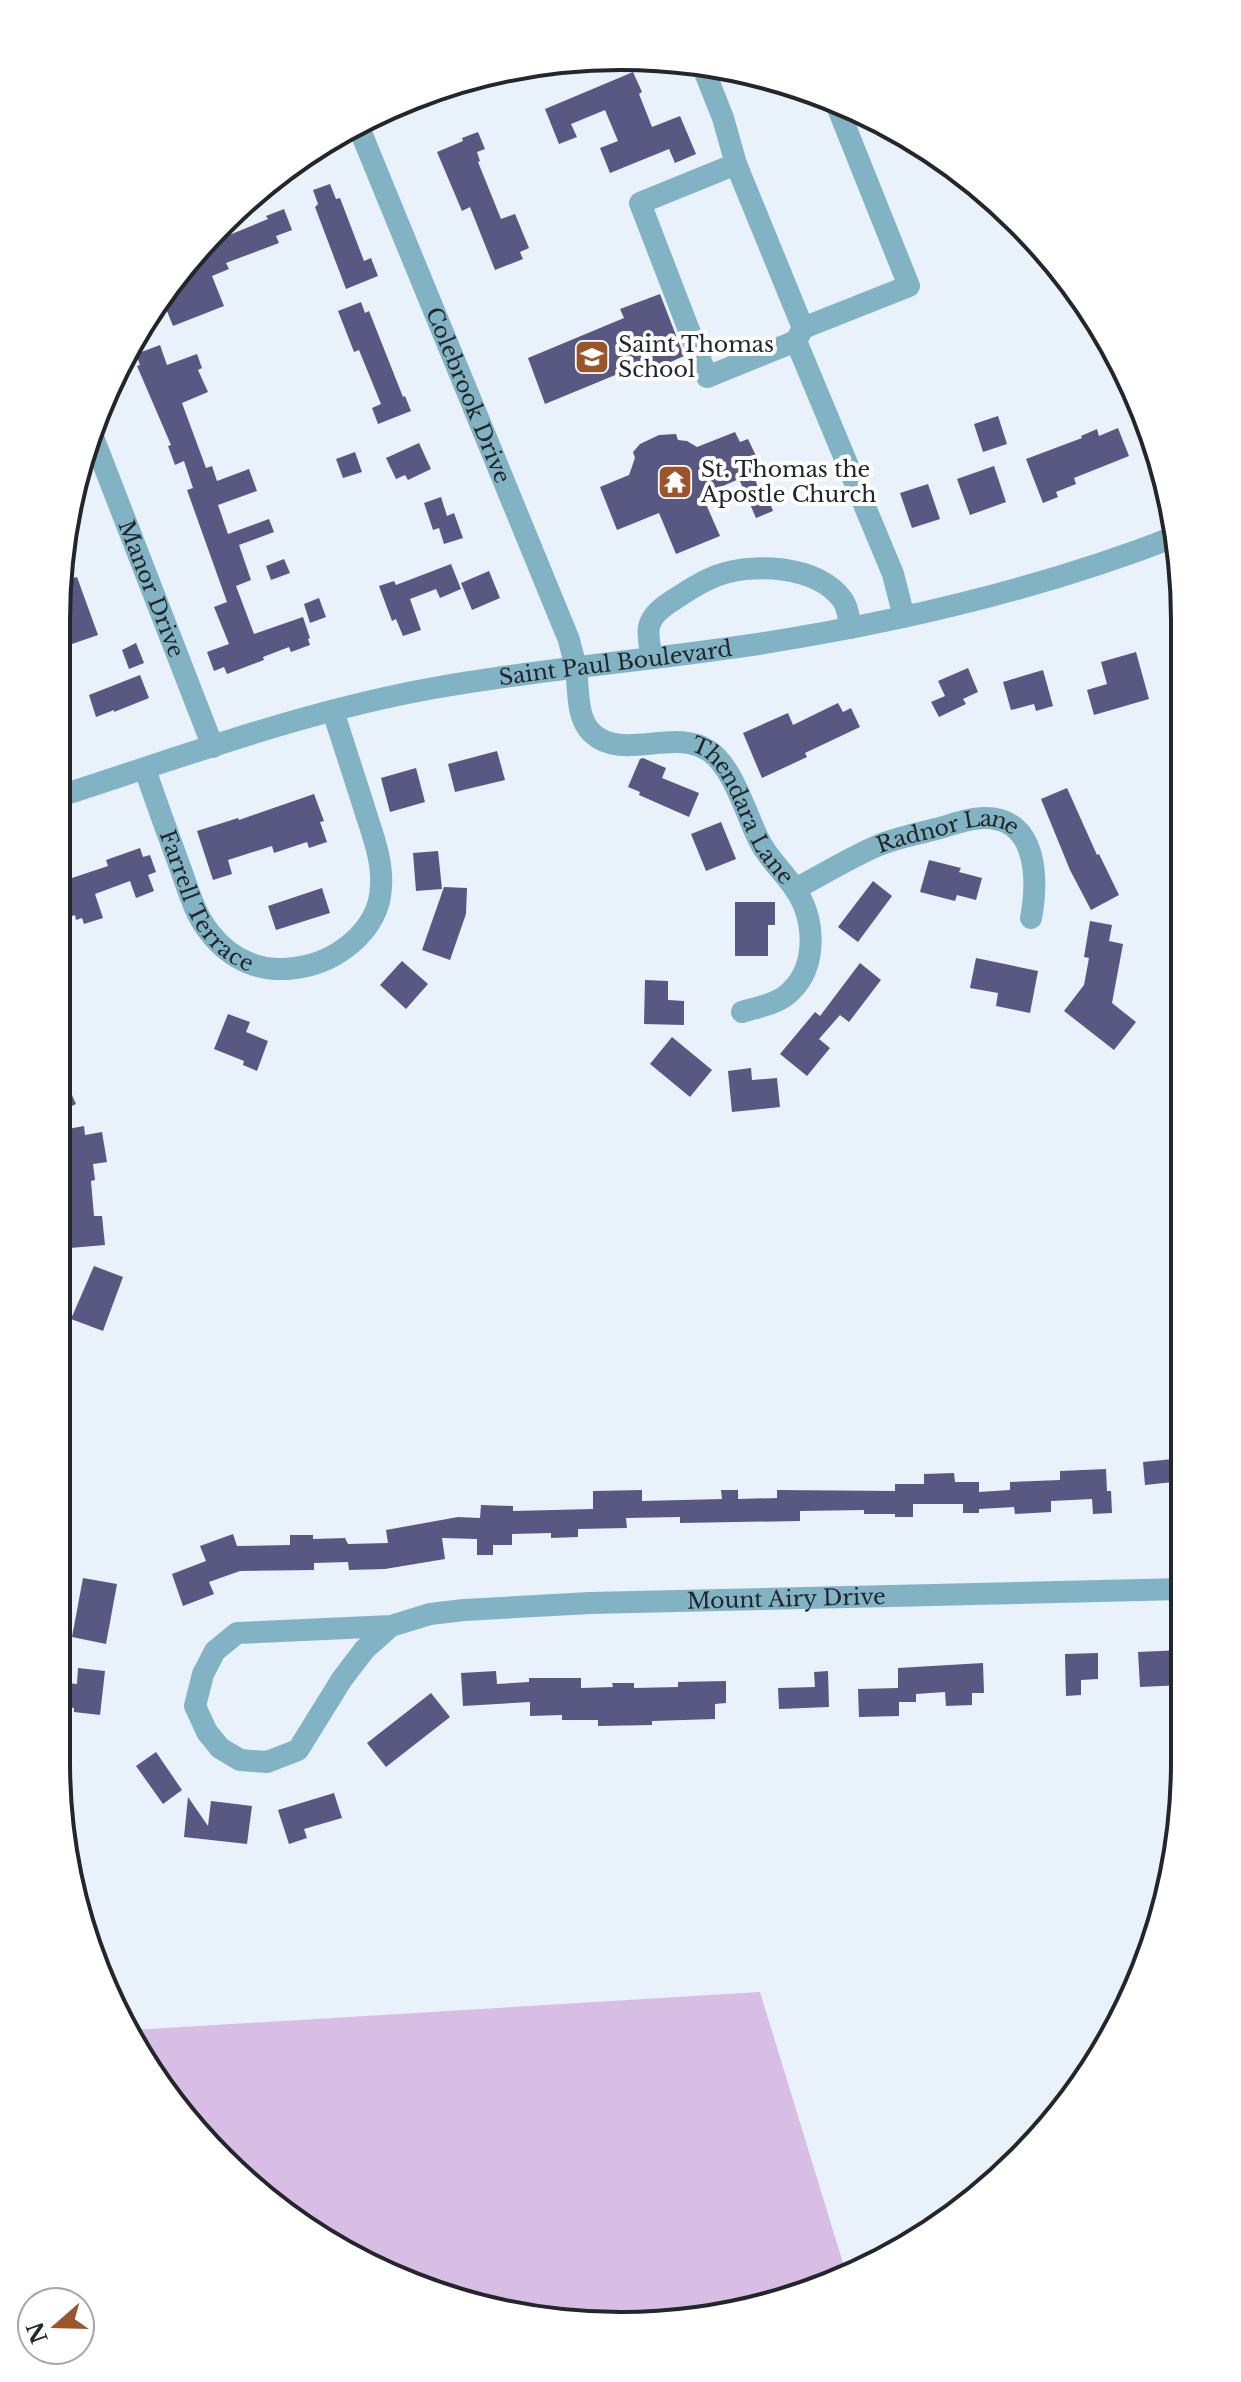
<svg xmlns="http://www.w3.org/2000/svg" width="1241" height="2382" font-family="'Libre Baskerville',serif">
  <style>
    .green { fill: #d8bee5 }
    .building { fill: #585882 }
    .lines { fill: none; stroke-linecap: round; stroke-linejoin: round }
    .minor { stroke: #82b3c4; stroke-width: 22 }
    .labels { text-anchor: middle; stroke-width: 8; stroke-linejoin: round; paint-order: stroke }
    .poi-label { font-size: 22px; fill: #23262a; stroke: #fff; text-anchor: start }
    .street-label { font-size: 22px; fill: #23262a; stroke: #fff }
    .rim { fill: none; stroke: #23262a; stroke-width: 4 }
  </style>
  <rect width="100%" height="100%" fill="#e9f1fb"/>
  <polygon class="green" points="760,1992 847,2276 837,2283 658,2325 475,2307 307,2231 173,2106 133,2030"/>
  <g class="building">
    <polygon points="633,72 642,92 639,94 652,127 680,116 696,154 675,163 669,149 610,173 600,148 618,141 605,110 571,124 577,137 559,144 545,109"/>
    <polygon points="478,132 485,149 477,152 480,161 478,162 501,219 515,214 529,248 520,252 523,259 495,270 470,207 462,211 437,152 463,141 462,138"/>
    <polygon points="330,184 336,199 340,198 364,261 371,258 378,276 346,289 315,207 318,204 313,190"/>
    <polygon points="284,209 292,230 276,236 279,243 226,263 229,269 212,276 224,306 173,326 161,296 173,276 200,247 268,219 266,216"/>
    <polygon points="660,294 684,356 646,373 642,364 545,404 528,358 624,318 620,309"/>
    <polygon points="361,302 365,313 369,311 403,397 405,396 411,411 378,424 372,408 381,404 359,350 354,352 338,311"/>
    <polygon points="160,345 167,365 197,354 202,368 198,370 208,392 182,403 206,468 212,466 217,481 249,469 257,491 218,505 228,534 269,519 274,532 239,545 251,580 236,586 254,634 303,617 310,638 308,639 310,645 291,652 289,647 263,657 264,660 227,674 224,667 214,671 207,652 229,644 214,607 227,602 187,490 193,488 184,461 175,465 168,446 171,445 137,366 140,365 136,354"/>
    <polygon points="998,416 1007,444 983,452 974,424"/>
    <polygon points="1118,428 1129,456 1074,478 1076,484 1056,492 1058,497 1043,503 1026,459 1082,438 1081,436 1097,429 1099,436"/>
    <polygon points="735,432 740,442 748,439 757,458 748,461 761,495 766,492 773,511 756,518 739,479 702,495 720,536 676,554 659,513 617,530 600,487 629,475 635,458 633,452 640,444 659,435 676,434 678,440 687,441 697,447"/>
    <polygon points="419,443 431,469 408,480 405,475 396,479 386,458"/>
    <polygon points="355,452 362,472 343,478 336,459"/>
    <polygon points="994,466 1006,502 970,515 957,479"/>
    <polygon points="928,484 940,519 912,528 900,493"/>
    <polygon points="441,497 447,516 454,513 463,538 444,544 439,528 433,530 424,503"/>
    <polygon points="62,553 73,578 77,577 98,635 72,644 57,599 57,584"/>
    <polygon points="284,559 290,573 271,580 266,566"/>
    <polygon points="451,564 461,589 440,598 436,589 410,599 421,630 403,636 396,619 392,621 379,586 394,581 396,585"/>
    <polygon points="489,571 500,598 472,610 461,583"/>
    <polygon points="319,598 326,617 310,623 304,604"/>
    <polygon points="136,643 144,663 129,669 122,650"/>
    <polygon points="1136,652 1149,699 1094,715 1087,690 1107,684 1101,662"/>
    <polygon points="968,668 978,692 963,699 966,704 939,717 931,702 945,696 938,681"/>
    <polygon points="1043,670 1053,706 1036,711 1034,704 1011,710 1003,682"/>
    <polygon points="140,675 149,698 114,712 114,710 96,717 89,695"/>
    <polygon points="838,703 843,712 851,708 860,727 805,753 807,757 762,778 743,733 788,713 793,725"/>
    <polygon points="497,751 505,780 455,792 448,764"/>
    <polygon points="643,758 666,768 662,778 699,793 689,817 639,795 640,792 628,787 640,759"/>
    <polygon points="416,768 425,802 390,812 381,778"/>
    <polygon points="1067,788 1097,855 1099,854 1119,895 1091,910 1070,870 1041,799"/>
    <polygon points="314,794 324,821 320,822 327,842 309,848 307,842 274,853 272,846 228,860 232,874 213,880 197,831 238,818 239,820"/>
    <polygon points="721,822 736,859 706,871 691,834"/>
    <polygon points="140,848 143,857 150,855 156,872 148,875 154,891 136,898 130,881 95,894 103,918 84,924 82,918 76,920 75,915 57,921 57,883 108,866 106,860"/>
    <polygon points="438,851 442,889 416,891 413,853"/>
    <polygon points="929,860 961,868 959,872 982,878 976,900 957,895 955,901 920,892"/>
    <polygon points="873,881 892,896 858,942 838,927"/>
    <polygon points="444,887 467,888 466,914 450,960 422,950"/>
    <polygon points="322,888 330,913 276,930 268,906"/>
    <polygon points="735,902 775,902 775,925 768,925 768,956 735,956"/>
    <polygon points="1090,921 1112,925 1109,941 1123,944 1112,1003 1136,1022 1114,1050 1064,1011 1084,985 1089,958 1084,957"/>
    <polygon points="976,958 1038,971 1030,1013 996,1006 998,993 970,988"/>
    <polygon points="402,961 428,984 406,1009 380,985"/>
    <polygon points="860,963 881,980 849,1022 840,1015 819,1039 830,1048 807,1076 780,1054 815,1012 820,1016"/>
    <polygon points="645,980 668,981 668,1000 684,1001 684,1025 644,1024"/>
    <polygon points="228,1014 250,1022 246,1032 268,1041 257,1071 243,1065 244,1061 214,1049"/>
    <polygon points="672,1037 712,1070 690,1097 650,1064"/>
    <polygon points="57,1062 76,1104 57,1113"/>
    <polygon points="751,1068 752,1080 777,1078 780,1107 732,1112 728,1071"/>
    <polygon points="84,1126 85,1135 102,1132 107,1162 93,1164 95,1180 91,1181 94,1216 102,1216 105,1245 70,1248 66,1207 70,1207 62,1159 67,1158 62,1130"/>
    <polygon points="94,1266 123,1277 103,1331 71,1319"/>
    <polygon points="1183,1458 1183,1481 1145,1485 1143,1462"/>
    <polygon points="1106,1469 1107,1491 1111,1491 1112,1513 1093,1514 1092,1499 1051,1501 1051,1512 1015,1514 1014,1507 979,1509 979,1513 963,1513 963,1504 913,1504 913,1517 895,1517 895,1514 864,1514 864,1510 800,1511 800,1521 680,1523 680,1517 626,1518 627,1528 578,1529 578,1537 551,1538 551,1533 512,1534 512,1545 493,1545 493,1555 477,1555 477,1539 442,1538 445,1559 385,1569 349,1570 348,1562 314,1563 314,1570 240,1571 209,1582 214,1594 183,1606 172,1574 206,1561 200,1546 233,1534 237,1546 290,1545 290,1535 313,1535 313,1539 345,1538 348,1544 388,1543 386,1530 458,1517 480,1518 481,1505 513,1506 513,1511 593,1509 593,1491 642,1490 642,1501 722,1499 721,1490 738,1490 738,1499 777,1498 777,1490 895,1491 895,1484 924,1484 924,1474 954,1473 955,1482 979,1482 979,1492 1010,1490 1010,1482 1060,1480 1060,1471"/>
    <polygon points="83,1578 117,1584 106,1644 72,1637"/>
    <polygon points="1183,1650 1183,1685 1140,1687 1138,1652"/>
    <polygon points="1098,1653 1098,1679 1081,1680 1081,1695 1066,1696 1065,1654"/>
    <polygon points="983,1663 984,1693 972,1693 972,1705 946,1706 945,1692 916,1694 916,1702 899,1702 899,1716 859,1717 858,1689 898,1688 898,1668"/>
    <polygon points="78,1668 105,1671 100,1715 74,1712 74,1708 56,1706 56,1682 77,1684"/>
    <polygon points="496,1671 497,1684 529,1682 529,1678 581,1678 581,1688 613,1687 612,1683 634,1683 634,1688 678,1687 678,1682 726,1681 726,1703 715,1704 715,1719 652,1721 652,1725 598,1726 598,1720 562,1720 562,1715 530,1716 530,1702 463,1706 461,1673"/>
    <polygon points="828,1671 829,1707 779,1709 778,1688 815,1687 814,1672"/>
    <polygon points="431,1693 450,1717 386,1767 367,1743"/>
    <polygon points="156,1752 182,1790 163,1804 136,1766"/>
    <polygon points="334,1793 342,1818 304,1829 307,1838 289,1844 278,1810"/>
    <polygon points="188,1797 208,1826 211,1801 252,1806 247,1844 184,1837"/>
  </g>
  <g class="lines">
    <g class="minor">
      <polyline points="702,65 723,118 736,164 803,328 796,341 893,574 904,617"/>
      <polyline points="360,122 464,80"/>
      <path id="s1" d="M357,123L569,640C571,650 575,660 576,670C579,690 576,718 592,733C622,762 675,727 709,751C733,767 746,814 759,840C768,859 784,872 795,889C815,918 818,965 791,991C779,1004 758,1007 742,1012"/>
      <polyline points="736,164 640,203 707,377 796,341"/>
      <polyline points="803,328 909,286 835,101"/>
      <path id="s2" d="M91,432L213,747"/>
      <path d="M651,658C651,649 647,636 649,627C652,613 667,604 678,597C690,589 703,581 716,576C752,562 816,565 842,599C848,607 849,618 850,628"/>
      <path id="s3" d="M145,769C156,802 168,834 180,867C188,889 195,915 210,933C231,960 261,973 295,968C336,963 379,931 381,887C383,858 371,831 363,804C353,773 343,742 333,711"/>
      <path id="s4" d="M57,797C181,757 305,711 434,688C539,669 645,661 751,645C896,623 1041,589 1177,536"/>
      <path id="s5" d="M795,889C822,875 849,858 877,846C895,838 917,834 936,829C951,825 968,818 984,818C1038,817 1038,880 1031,918"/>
      <path id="s6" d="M391,1626L365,1649L342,1679L298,1750L267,1762L240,1760L220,1748L207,1732L195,1706L203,1674L215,1651L237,1633L391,1626L430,1614L464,1610L590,1603L1183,1589"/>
    </g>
  </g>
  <defs>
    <g id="school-square" transform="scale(1.8)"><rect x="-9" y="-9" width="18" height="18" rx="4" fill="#9b552d" stroke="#fff"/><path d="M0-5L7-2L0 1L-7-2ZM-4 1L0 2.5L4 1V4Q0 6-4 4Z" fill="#fff"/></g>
    <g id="temple-square" transform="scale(1.8)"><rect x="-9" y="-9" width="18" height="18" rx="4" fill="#9b552d" stroke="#fff"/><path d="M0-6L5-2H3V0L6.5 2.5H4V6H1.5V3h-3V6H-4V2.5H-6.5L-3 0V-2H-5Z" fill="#fff"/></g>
  </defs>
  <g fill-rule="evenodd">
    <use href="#school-square" x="592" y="357"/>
    <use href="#temple-square" x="675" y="482"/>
  </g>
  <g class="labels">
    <g class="poi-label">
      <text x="618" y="352">Saint Thomas<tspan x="618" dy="25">School</tspan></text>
      <text x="701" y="477">St. Thomas the<tspan x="701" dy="25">Apostle Church</tspan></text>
    </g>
    <g class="street-label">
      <text dy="8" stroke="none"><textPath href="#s1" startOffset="294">Colebrook Drive</textPath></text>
      <text dy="8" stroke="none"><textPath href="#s2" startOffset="168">Manor Drive</textPath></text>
      <text dy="8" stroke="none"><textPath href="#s4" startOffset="576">Saint Paul Boulevard</textPath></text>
      <text dy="8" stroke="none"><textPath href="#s1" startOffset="846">Thendara Lane</textPath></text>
      <text dy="8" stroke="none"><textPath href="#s5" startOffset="166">Radnor Lane</textPath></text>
      <text dy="8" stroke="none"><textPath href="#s3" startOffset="148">Farrell Terrace</textPath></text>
      <text dy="8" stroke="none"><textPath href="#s6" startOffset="928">Mount Airy Drive</textPath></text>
    </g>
  </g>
  <path d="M0 0H1241V2382H0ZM620 70H621A550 550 0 0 1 1171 620V1762A550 550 0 0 1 621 2312H620A550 550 0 0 1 70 1762V620A550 550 0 0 1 620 70Z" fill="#fff" fill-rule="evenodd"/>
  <path class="rim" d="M620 70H621A550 550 0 0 1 1171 620V1762A550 550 0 0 1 621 2312H620A550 550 0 0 1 70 1762V620A550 550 0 0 1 620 70Z"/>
  <g transform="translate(56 2326) rotate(250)"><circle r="38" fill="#ffffff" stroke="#a7a8aa" stroke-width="2"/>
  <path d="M0-6L14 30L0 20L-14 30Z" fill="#9b552d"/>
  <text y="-12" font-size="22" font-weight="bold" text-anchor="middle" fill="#23262a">N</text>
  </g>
</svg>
